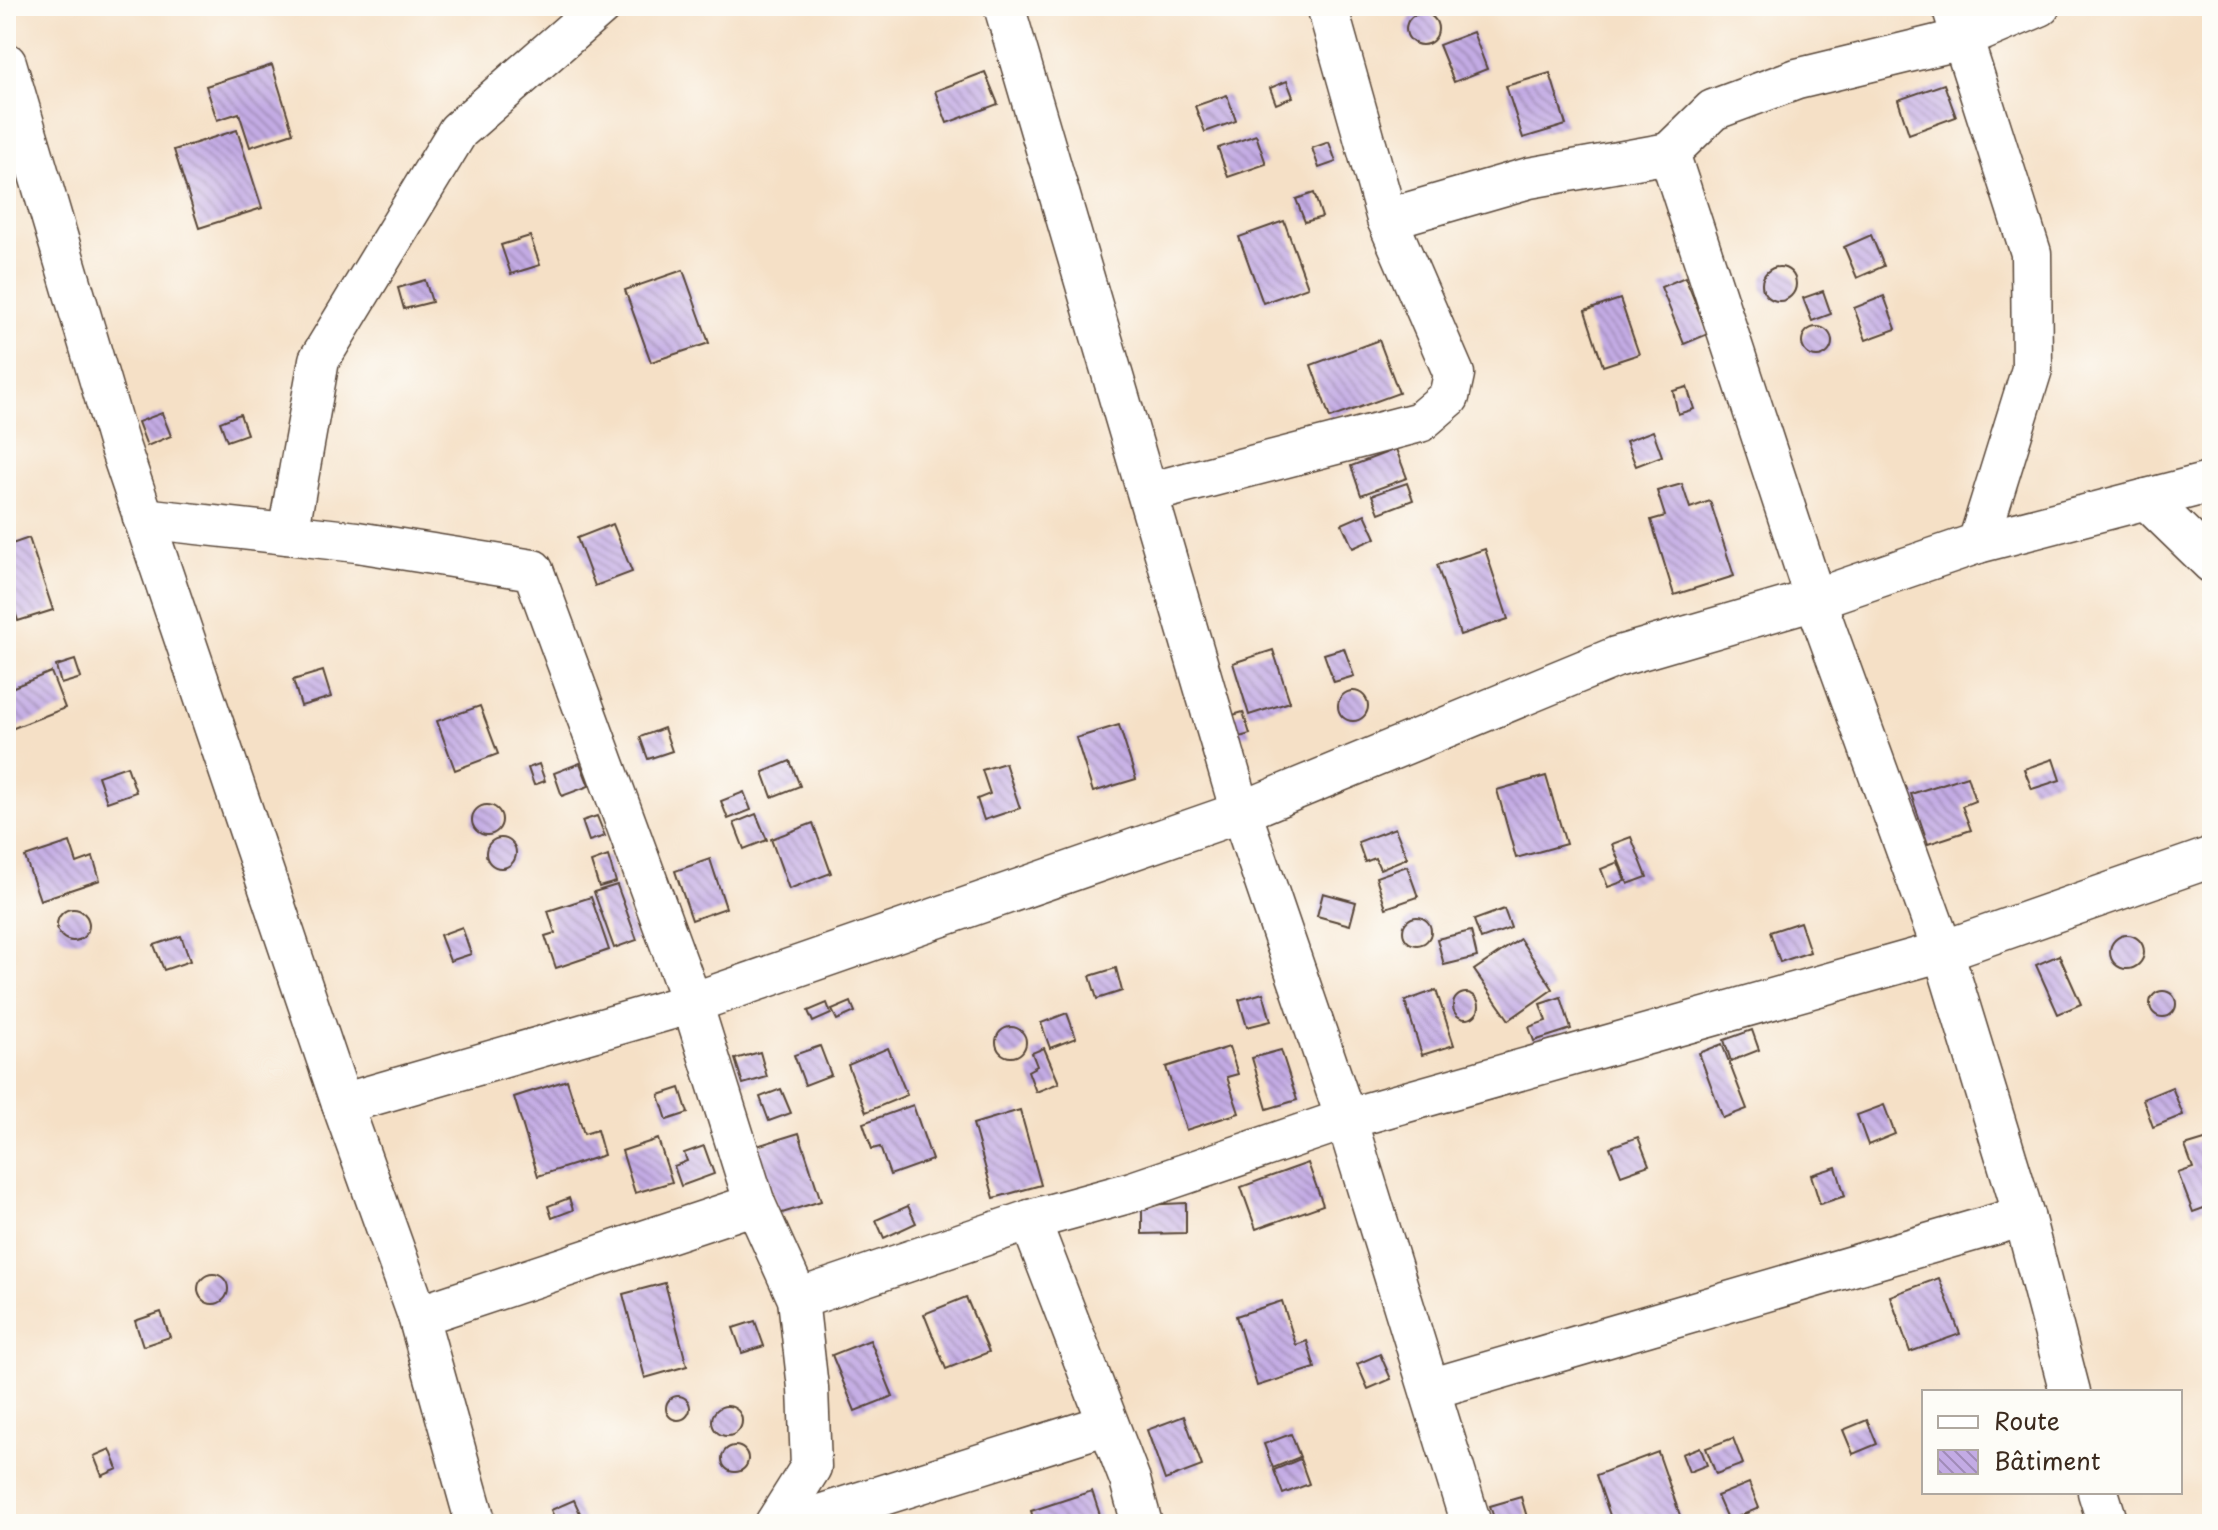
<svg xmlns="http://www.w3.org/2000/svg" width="2218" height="1530" font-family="'Playpen Sans',sans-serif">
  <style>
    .building { fill: url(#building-back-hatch) }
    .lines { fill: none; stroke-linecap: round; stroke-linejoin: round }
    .minor-casing { stroke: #574537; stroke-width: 43 }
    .minor { stroke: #fff; stroke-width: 40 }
  </style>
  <defs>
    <pattern id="building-back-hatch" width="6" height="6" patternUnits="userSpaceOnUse" patternTransform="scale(2)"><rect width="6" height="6" fill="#c3abe4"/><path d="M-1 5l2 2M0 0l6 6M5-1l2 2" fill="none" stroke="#a08bb8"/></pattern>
  </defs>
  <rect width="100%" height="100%" fill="#fdfcf7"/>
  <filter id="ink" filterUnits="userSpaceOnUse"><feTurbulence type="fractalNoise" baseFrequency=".0125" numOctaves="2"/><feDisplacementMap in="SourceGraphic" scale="16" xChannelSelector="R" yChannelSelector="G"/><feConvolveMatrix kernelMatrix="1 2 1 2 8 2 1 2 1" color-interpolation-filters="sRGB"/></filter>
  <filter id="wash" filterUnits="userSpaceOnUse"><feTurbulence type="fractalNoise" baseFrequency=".006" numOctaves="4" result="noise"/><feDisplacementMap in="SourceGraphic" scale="32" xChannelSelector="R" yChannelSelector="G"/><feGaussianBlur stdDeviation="1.8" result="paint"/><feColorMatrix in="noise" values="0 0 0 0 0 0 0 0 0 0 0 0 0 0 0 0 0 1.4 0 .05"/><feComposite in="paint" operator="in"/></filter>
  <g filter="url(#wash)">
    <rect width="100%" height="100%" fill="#f5e0c6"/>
    <g id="blocks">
      <g class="building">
        <circle cx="1422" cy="29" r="16"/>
        <polygon points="1473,32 1487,69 1454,82 1439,45"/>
        <polygon points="272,65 293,133 250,147 239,113 217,120 206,86"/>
        <polygon points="985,72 998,104 947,123 935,91"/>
        <polygon points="1550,73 1566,125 1523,138 1506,86"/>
        <polygon points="1287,81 1293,97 1276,104 1270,88"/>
        <polygon points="1944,84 1956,117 1909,134 1898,100"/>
        <polygon points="1227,95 1236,121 1205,132 1195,106"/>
        <polygon points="237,130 262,208 199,228 174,150"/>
        <polygon points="1256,135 1266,164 1228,177 1218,148"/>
        <polygon points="1329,142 1336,162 1319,168 1312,148"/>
        <polygon points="1314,193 1322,217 1305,222 1296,199"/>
        <polygon points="1284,221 1308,287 1263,303 1239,237"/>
        <polygon points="1871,235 1884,266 1857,278 1844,247"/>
        <polygon points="530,236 540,265 511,274 501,245"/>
        <circle cx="1779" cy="284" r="17"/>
        <polygon points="683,270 709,343 651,362 625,290"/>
        <polygon points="1685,277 1708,334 1684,344 1661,287"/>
        <polygon points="425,280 432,302 404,309 398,288"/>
        <polygon points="1823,291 1831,314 1812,321 1803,298"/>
        <polygon points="1884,296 1896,329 1866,340 1854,308"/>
        <polygon points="1620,299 1639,354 1603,366 1585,311"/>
        <circle cx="1817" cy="342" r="15"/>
        <polygon points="1379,340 1399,393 1330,418 1311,365"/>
        <polygon points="1687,387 1694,409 1678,414 1673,391"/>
        <polygon points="162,413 171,436 147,446 138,422"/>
        <polygon points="240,414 247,434 227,441 220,422"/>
        <polygon points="1653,431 1662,456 1636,466 1626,441"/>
        <polygon points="1396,449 1407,478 1361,495 1351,466"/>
        <polygon points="1407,483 1413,500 1379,513 1372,495"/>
        <polygon points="1682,484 1690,508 1710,501 1734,576 1674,595 1651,520 1665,516 1657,491"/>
        <polygon points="1365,514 1376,538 1353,548 1342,524"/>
        <polygon points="613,524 632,572 595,586 577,538"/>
        <polygon points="29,538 53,610 18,621 6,584 6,546"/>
        <polygon points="1485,549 1508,619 1460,635 1437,565"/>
        <polygon points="1344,648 1354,676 1334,682 1324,654"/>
        <polygon points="1273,650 1290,702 1249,715 1233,663"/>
        <polygon points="75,660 81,678 61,684 56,666"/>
        <polygon points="323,671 331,697 301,706 293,680"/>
        <polygon points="51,672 65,708 6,731 6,690"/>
        <circle cx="1353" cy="706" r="15"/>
        <polygon points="480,706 498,754 455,770 437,721"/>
        <polygon points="1243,712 1250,734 1229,740 1223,718"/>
        <polygon points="1119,725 1136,779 1093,792 1076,738"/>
        <polygon points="664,728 672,751 648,759 640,737"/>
        <polygon points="2053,759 2060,780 2032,789 2024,769"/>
        <polygon points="790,761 800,786 772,797 763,772"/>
        <polygon points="580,763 589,786 562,796 554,773"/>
        <polygon points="1005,763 1020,808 984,820 977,799 990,794 982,770"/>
        <polygon points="539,764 545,781 534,785 528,768"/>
        <polygon points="127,766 136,792 107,802 98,776"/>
        <polygon points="1546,776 1566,844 1516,858 1497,790"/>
        <polygon points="1967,776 1975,801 1962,806 1971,830 1928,844 1911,794"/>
        <polygon points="744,792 751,810 728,819 721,801"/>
        <circle cx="487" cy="820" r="15"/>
        <polygon points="756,814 767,840 744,849 734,823"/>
        <polygon points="597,816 605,836 589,841 582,821"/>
        <polygon points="813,823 831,873 789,889 771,839"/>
        <polygon points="1395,828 1407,858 1380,869 1375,858 1365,862 1358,842"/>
        <polygon points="1631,837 1647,877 1628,884 1612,844"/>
        <circle cx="501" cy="853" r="15"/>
        <polygon points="70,842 77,863 93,857 100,880 40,900 25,857"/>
        <polygon points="608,856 616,882 599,887 591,862"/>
        <polygon points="710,859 726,908 692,920 675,871"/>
        <polygon points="1618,862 1625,881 1608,887 1601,869"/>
        <polygon points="1407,866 1418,897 1386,908 1376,877"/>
        <polygon points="617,885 637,940 614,948 594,892"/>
        <polygon points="1323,893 1356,902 1350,925 1317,916"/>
        <polygon points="591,897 609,950 556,968 545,936 555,933 548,911"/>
        <polygon points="1504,909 1511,928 1481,939 1474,920"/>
        <circle cx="73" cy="925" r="16"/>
        <circle cx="1417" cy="931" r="14"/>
        <polygon points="1800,922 1810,952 1780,962 1770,932"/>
        <polygon points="462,927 471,954 450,961 440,935"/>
        <polygon points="1471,931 1477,957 1444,965 1437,939"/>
        <circle cx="2127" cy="952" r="17"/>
        <polygon points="181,936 190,961 164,970 154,945"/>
        <polygon points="1520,939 1553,989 1509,1020 1474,970"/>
        <polygon points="2059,955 2081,1004 2058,1014 2036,965"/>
        <polygon points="1116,968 1122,991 1097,999 1090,976"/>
        <polygon points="1436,990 1454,1045 1422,1055 1405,1001"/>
        <circle cx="2163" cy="1004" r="13"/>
        <circle cx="1466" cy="1006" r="13"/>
        <polygon points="1263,993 1271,1021 1247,1027 1239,1000"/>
        <polygon points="1561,997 1571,1029 1534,1041 1529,1027 1546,1021 1540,1004"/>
        <polygon points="851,1002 855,1012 837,1020 832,1010"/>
        <polygon points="827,1003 831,1014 813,1022 808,1011"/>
        <polygon points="1067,1013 1076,1038 1050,1048 1041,1023"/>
        <circle cx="1011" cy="1042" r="15"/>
        <polygon points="1752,1030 1759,1050 1731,1061 1724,1040"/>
        <polygon points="1722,1044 1747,1109 1723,1118 1699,1053"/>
        <polygon points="820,1046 831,1075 805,1085 794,1055"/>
        <polygon points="1229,1047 1238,1074 1227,1077 1239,1113 1186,1130 1166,1067"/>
        <polygon points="888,1048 907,1095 866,1112 848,1065"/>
        <polygon points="1044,1048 1059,1083 1036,1092 1028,1071 1037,1066 1032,1053"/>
        <polygon points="1281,1050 1297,1100 1267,1109 1252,1058"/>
        <polygon points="760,1052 767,1077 743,1084 735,1059"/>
        <polygon points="567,1080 584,1134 597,1130 604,1155 538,1176 514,1097"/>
        <polygon points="2172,1087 2183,1115 2153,1127 2143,1099"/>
        <polygon points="680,1088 688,1113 667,1120 659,1095"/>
        <polygon points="781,1089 791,1113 769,1121 760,1097"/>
        <polygon points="913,1105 932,1160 890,1175 880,1147 872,1149 863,1123"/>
        <polygon points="1884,1105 1895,1134 1868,1145 1857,1115"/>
        <polygon points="1020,1110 1041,1185 994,1198 973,1124"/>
        <polygon points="799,1133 821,1201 779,1214 757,1146"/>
        <polygon points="1638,1137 1649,1165 1621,1175 1610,1147"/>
        <polygon points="2211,1138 2212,1205 2193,1212 2178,1173 2193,1168 2185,1146"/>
        <polygon points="658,1139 672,1182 635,1193 622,1151"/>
        <polygon points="704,1146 714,1174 681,1186 674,1166 687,1161 684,1153"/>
        <polygon points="1308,1163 1323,1205 1256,1229 1241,1187"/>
        <polygon points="1836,1167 1845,1196 1820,1204 1811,1175"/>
        <polygon points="569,1198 573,1210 552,1218 548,1206"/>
        <polygon points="1186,1203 1186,1233 1142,1234 1142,1205"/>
        <polygon points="908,1206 916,1223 884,1238 876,1220"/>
        <circle cx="213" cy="1289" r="15"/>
        <polygon points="1939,1278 1960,1334 1910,1352 1890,1296"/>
        <polygon points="665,1283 687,1366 645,1378 623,1294"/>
        <polygon points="966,1297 989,1352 946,1369 924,1314"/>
        <polygon points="1282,1301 1296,1345 1307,1341 1315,1368 1257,1386 1236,1316"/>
        <polygon points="161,1312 170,1337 143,1346 135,1321"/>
        <polygon points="755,1321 764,1346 742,1353 733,1328"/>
        <polygon points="870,1340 893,1396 855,1411 832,1355"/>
        <polygon points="1380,1354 1391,1379 1368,1389 1357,1364"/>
        <circle cx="678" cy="1408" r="12"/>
        <circle cx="727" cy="1421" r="15"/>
        <polygon points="1184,1416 1202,1466 1165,1480 1147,1430"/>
        <polygon points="1867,1420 1877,1444 1853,1454 1843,1430"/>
        <polygon points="1291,1434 1300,1457 1273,1468 1264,1444"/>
        <polygon points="1733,1438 1743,1464 1716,1474 1706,1448"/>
        <circle cx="735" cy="1459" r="13"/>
        <polygon points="1700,1447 1707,1465 1689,1472 1682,1454"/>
        <polygon points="110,1449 118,1469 102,1476 94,1456"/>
        <polygon points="1658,1452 1683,1524 1613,1524 1596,1475"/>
        <polygon points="1300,1459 1309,1484 1283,1494 1274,1470"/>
        <polygon points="1749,1483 1759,1508 1728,1521 1717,1496"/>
        <polygon points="1092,1491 1101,1518 1082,1524 1035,1524 1031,1511"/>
        <polygon points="1521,1497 1529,1524 1496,1524 1490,1506"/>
        <polygon points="574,1500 585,1524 557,1524 551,1510"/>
      </g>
    </g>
  </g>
  <g filter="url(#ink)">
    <use href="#blocks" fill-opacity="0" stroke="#574537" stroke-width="2"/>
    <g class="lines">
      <g class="minor-casing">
        <g id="minor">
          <polyline points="1004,6 1241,812 1346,1119 1471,1524"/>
          <polyline points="1327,6 1387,219 1529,178 1669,153"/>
          <polyline points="1952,6 2031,253 2032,369 1978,543"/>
          <polyline points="2040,6 1962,39 1797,79 1713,110 1669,153 1815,599 1943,951 2024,1216 2070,1392"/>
          <polyline points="6,63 118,442 342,1104 418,1316 476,1524"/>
          <polyline points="1148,493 1420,422 1449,397 1454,374 1387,219"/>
          <polyline points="2146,499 2212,563"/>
          <polyline points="143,518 357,542 533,570 692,1003 755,1204 798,1299 808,1388 811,1467 775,1524"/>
          <polyline points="288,534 319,360 458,131 601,6"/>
          <polyline points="342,1104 692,1003 1241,812 1616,657 1815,599 1978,543 2212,482"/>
          <polyline points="1030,1220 1130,1480 1142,1524"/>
          <polyline points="798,1299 1030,1220 1132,1192 1346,1119 1943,951 2212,857"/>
          <polyline points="418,1316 755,1204"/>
          <polyline points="1430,1389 2024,1216"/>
          <polyline points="2098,1492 2108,1524"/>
          <polyline points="791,1524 1108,1424"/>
        </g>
      </g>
      <use href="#minor" class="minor"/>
    </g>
  </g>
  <rect width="2218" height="1530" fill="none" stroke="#fdfcf7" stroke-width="32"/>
  <rect x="1922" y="1390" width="260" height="104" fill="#fdfcf7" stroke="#afa8a0" stroke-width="2"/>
  <rect x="1938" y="1416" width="40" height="12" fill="#ffffff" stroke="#afa8a0" stroke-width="2"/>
  <text x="1994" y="1430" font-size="24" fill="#3b2a1e">Route</text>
  <rect x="1938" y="1450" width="40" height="24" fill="url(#building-back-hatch)" stroke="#afa8a0" stroke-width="2"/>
  <text x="1994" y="1470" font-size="24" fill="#3b2a1e">Bâtiment</text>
</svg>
